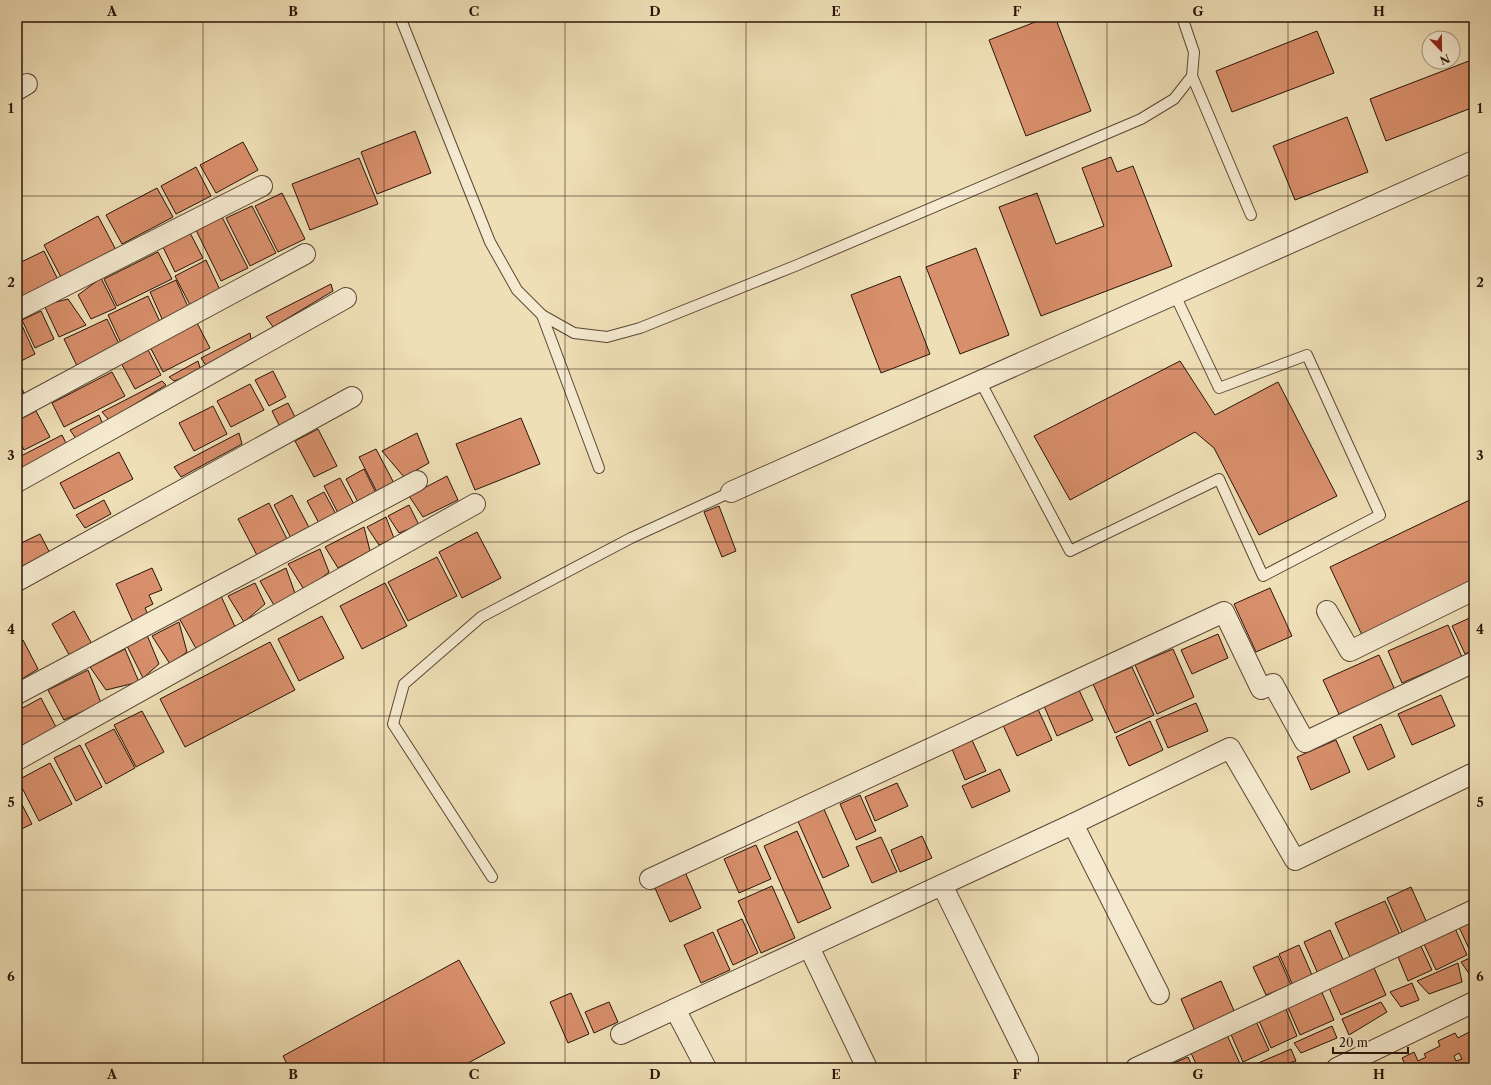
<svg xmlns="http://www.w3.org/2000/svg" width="1491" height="1085" font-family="'Libre Caslon Text',serif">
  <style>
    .building { fill: #d88f6b; stroke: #2a1409; fill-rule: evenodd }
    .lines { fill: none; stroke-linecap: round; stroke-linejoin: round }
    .service-casing { stroke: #5b4734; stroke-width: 12 }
    .minor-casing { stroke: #5b4734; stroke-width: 22 }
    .service { stroke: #f5ead0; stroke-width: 10 }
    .minor { stroke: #f5ead0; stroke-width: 20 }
    .grid { fill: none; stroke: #2a1409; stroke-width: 1; stroke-opacity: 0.55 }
    .neatline { fill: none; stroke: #2a1409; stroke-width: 1.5 }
    .grid-label { font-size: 13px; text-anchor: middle; font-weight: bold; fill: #2a1409 }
  </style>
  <rect width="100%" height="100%" fill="#efdfb6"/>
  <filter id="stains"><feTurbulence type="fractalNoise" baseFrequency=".005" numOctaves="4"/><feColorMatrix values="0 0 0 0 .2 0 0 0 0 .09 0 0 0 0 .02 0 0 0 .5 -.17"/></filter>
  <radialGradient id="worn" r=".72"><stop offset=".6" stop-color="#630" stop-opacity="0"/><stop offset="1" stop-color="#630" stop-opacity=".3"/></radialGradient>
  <g class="building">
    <polygon points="1048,17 1055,17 1091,111 1026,136 989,40"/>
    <polygon points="1317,31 1334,73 1232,112 1216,71"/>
    <polygon points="1474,59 1474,107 1386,141 1370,99"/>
    <polygon points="1347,117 1368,172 1295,200 1273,146"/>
    <polygon points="415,131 431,173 377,194 361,152"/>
    <polygon points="243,142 258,170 216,193 200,165"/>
    <polygon points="1111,157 1117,172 1133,166 1172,266 1041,316 999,207 1037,193 1056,244 1104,226 1082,168"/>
    <polygon points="359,158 378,204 310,230 292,184"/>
    <polygon points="196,167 211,196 176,214 161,186"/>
    <polygon points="157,188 173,217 122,244 106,215"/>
    <polygon points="282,193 305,239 278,252 255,206"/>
    <polygon points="252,206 276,253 250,266 226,218"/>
    <polygon points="221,215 248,268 221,281 195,228"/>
    <polygon points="98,216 116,250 62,279 44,245"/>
    <polygon points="188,229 203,258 175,272 161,243"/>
    <polygon points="976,248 1009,335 960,354 926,267"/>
    <polygon points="44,251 60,284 17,304 17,264"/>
    <polygon points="158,252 172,279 117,306 104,279"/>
    <polygon points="206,260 220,290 190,305 175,276"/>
    <polygon points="900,276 930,354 881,373 851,295"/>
    <polygon points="101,278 116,308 91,319 78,295"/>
    <polygon points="176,280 189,309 163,321 150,292"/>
    <polygon points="331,284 333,291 273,327 266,317"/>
    <polygon points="148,296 161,324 121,343 108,315"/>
    <polygon points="68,299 86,325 59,337 44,305"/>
    <polygon points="41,311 54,339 35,348 22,320"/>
    <polygon points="107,319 121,348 78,368 64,339"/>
    <polygon points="195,319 210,348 163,372 148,343"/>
    <polygon points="20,321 35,354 17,363 17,322"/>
    <polygon points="250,333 251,339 207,367 201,358"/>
    <polygon points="146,346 161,375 135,389 119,359"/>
    <polygon points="198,361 201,371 174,381 169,377"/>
    <polygon points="1180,361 1215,415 1278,382 1337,496 1259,535 1214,448 1195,432 1070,500 1034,436"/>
    <polygon points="273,371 286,397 269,406 255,380"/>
    <polygon points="112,372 125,396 64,427 52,403"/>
    <polygon points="17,379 26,397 17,401"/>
    <polygon points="162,381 166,385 109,420 102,412"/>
    <polygon points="250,384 264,410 231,427 217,401"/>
    <polygon points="288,403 297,421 281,429 272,411"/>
    <polygon points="213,406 227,434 194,451 179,423"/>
    <polygon points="36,411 50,437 24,450 17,436 17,421"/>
    <polygon points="99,415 104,427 77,440 70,430"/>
    <polygon points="521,418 540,464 475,490 456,444"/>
    <polygon points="318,429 337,466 314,477 295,441"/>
    <polygon points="239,433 242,444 181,477 174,467"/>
    <polygon points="417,433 429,463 404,477 382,451"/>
    <polygon points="62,435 68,447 17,474 17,458"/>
    <polygon points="376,449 396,487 379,496 359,457"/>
    <polygon points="119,452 133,479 74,509 60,483"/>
    <polygon points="364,469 378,497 360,506 346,479"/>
    <polygon points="447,476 458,500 423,517 409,496"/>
    <polygon points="340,478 355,506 339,515 324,486"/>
    <polygon points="324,492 337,516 320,525 307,501"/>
    <polygon points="292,495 313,535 294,544 274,505"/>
    <polygon points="1474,498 1474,582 1362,635 1330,567"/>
    <polygon points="104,500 111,514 85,528 76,515"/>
    <polygon points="269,503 290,545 260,561 238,519"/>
    <polygon points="409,505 419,525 399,533 388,516"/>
    <polygon points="719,506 736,551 722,557 704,512"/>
    <polygon points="386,517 395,541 379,545 367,527"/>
    <polygon points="364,527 370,551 338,568 325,547"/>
    <polygon points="477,532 501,578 462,598 439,552"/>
    <polygon points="40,534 54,561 24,576 17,562 17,545"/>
    <polygon points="320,549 329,572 305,591 288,564"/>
    <polygon points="437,557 457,596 408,621 388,582"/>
    <polygon points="152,568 162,590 149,595 153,604 145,608 148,615 133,622 116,584"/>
    <polygon points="286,568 296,596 275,607 260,581"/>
    <polygon points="255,583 265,604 244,622 228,596"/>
    <polygon points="385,583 407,626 362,649 340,606"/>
    <polygon points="1270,588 1292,636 1256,652 1234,604"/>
    <polygon points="221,596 236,629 198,652 179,618"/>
    <polygon points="74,611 94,648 72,660 52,624"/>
    <polygon points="322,616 344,658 299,681 278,639"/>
    <polygon points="1474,616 1474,650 1465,654 1452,626"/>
    <polygon points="179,622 187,652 170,664 152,636"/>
    <polygon points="1448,625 1462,657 1402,683 1388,651"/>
    <polygon points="1218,634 1228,658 1192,674 1181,650"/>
    <polygon points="147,635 159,664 143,678 127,646"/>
    <polygon points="23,640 38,669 17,682 17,643"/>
    <polygon points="270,642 295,690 185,747 160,699"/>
    <polygon points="125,649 139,682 106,690 90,667"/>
    <polygon points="1173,649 1194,697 1157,714 1135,665"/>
    <polygon points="1379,655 1395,690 1339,714 1323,680"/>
    <polygon points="1132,667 1154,715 1115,733 1093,684"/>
    <polygon points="88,670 101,703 64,720 48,690"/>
    <polygon points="1079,690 1093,720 1057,736 1044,706"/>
    <polygon points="1441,695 1455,726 1412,745 1398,714"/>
    <polygon points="41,698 56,727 17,748 17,711"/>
    <polygon points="1196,703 1208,731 1168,748 1156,720"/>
    <polygon points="1037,707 1052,740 1017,756 1002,723"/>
    <polygon points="142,711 164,752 136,767 114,725"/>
    <polygon points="1150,721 1163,750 1129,766 1116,737"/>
    <polygon points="1381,724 1395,757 1368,770 1353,737"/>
    <polygon points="114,729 135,768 106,784 85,744"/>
    <polygon points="972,740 986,771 965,780 952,749"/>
    <polygon points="1336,740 1350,772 1311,790 1297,757"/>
    <polygon points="80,745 102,787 76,801 54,758"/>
    <polygon points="50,763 72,804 39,821 18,780"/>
    <polygon points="1000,769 1010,791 972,808 962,786"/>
    <polygon points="897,783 908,806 875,821 865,797"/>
    <polygon points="17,795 32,824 17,831"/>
    <polygon points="860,795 876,831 856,840 840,804"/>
    <polygon points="823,807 849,866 823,878 797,819"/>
    <polygon points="797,831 831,908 798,923 764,846"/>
    <polygon points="922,836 932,858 900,872 891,850"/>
    <polygon points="881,837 897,872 872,883 856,847"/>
    <polygon points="756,845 771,879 739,893 724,859"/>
    <polygon points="685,872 701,908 670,922 654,886"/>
    <polygon points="772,886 795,938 761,953 738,901"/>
    <polygon points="1411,887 1427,923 1403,934 1387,898"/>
    <polygon points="1385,901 1400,935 1350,957 1335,923"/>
    <polygon points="1474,916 1474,952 1471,953 1457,923"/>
    <polygon points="742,919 758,953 733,965 717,930"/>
    <polygon points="1454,926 1467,955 1436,970 1422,940"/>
    <polygon points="1330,930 1345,964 1319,976 1304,942"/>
    <polygon points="713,932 730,970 701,983 684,945"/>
    <polygon points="1419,942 1432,970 1408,981 1396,952"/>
    <polygon points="1299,945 1315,982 1295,990 1279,954"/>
    <polygon points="1278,956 1291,985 1266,995 1253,967"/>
    <polygon points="1474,956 1474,973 1470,975 1461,962"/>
    <polygon points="459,960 505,1043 459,1068 289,1068 283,1056"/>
    <polygon points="1458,963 1462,982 1429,994 1417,981"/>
    <polygon points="1374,968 1386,995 1341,1015 1329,988"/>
    <polygon points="1221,981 1235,1013 1195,1031 1181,999"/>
    <polygon points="1412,983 1419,1000 1401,1007 1390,992"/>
    <polygon points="1320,988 1334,1020 1300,1035 1286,1003"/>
    <polygon points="571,993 589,1034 568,1043 550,1002"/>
    <polygon points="609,1002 618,1022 594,1033 585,1012"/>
    <polygon points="1283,1002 1297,1036 1271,1048 1256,1014"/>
    <polygon points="1381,1002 1387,1012 1349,1035 1342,1019"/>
    <polygon points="1255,1019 1269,1050 1243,1062 1229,1030"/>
    <polygon points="1332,1026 1337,1038 1301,1053 1294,1043"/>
    <path d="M1471,1031L1474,1038V1068H1403L1406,1066L1402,1058L1414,1052L1418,1061L1426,1057L1424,1054L1440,1046L1438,1041L1455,1033L1458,1038ZM1459,1053L1462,1059L1456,1061L1454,1056Z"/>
    <polygon points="1227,1035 1242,1068 1198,1068 1190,1051"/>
    <polygon points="1291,1049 1296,1061 1272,1068 1260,1068 1256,1064"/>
    <polygon points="1188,1057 1193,1068 1162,1068"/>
  </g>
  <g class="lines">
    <g class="service-casing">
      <g id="service">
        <polyline points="400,17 490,242 517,290 542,315 574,333 607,337 640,328 795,266 1141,119 1174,99 1192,76 1194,52 1182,17"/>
        <polyline points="1192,76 1251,215"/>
        <polyline points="542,315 599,468"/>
        <polyline points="980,381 1070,551 1219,479 1263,576 1380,515 1307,355 1219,388 1175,295"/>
        <polyline points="492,877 393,724 404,684 481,617 631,538 731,492"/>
      </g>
    </g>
    <g class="minor-casing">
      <g id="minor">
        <polyline points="17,90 27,84"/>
        <polyline points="17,310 262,186"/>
        <polyline points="17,409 305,254"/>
        <polyline points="17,482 346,298"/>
        <polyline points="731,492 1474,161"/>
        <polyline points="17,581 352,397"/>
        <polyline points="1327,611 1350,651 1474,590"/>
        <polyline points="17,694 417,481"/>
        <polyline points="17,760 475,504"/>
        <polyline points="1073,824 1159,994"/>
        <polyline points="650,879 1224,612 1261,689 1273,684 1305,742 1474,662"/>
        <polyline points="942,885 1028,1059"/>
        <polyline points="809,947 867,1068"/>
        <polyline points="675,1009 706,1068"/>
        <polyline points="621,1034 1073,824 1230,748 1295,860 1474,773"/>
        <polyline points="1136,1068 1474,910"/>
        <polyline points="1337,1068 1474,1002"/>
      </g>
    </g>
    <use href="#service" class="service"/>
    <use href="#minor" class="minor"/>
  </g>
  <path class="grid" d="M203,17V1068M384,17V1068M565,17V1068M746,17V1068M926,17V1068M1107,17V1068M1288,17V1068M17,196H1474M17,369H1474M17,542H1474M17,716H1474M17,890H1474"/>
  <rect width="1491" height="1085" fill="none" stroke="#efdfb6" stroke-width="44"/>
  <g transform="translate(1441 50) rotate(158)"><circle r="19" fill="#f5ead0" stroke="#a49480"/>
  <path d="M0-3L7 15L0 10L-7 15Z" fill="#8f2418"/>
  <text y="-6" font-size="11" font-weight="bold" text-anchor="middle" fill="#2a1409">N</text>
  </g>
  <path d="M1333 1047v6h75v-6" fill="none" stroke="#2a1409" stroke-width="2"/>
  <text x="1339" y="1047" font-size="12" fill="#2a1409" stroke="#f5ead0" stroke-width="3" paint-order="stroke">20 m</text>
  <rect x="22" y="22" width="1447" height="1041" class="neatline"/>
  <g class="grid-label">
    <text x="112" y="16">A</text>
    <text x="293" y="16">B</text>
    <text x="474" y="16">C</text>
    <text x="655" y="16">D</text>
    <text x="836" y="16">E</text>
    <text x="1017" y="16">F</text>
    <text x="1198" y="16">G</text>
    <text x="1379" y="16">H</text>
    <text x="11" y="113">1</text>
    <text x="1480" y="113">1</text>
    <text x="11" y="287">2</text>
    <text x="1480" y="287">2</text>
    <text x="11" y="460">3</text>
    <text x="1480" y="460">3</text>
    <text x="11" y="634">4</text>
    <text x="1480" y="634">4</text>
    <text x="11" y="807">5</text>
    <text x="1480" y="807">5</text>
    <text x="11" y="981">6</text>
    <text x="1480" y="981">6</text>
    <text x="112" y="1079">A</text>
    <text x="293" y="1079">B</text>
    <text x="474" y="1079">C</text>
    <text x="655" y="1079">D</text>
    <text x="836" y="1079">E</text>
    <text x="1017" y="1079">F</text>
    <text x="1198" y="1079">G</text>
    <text x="1379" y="1079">H</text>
  </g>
  <rect width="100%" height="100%" filter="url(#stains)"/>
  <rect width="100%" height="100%" fill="url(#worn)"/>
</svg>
